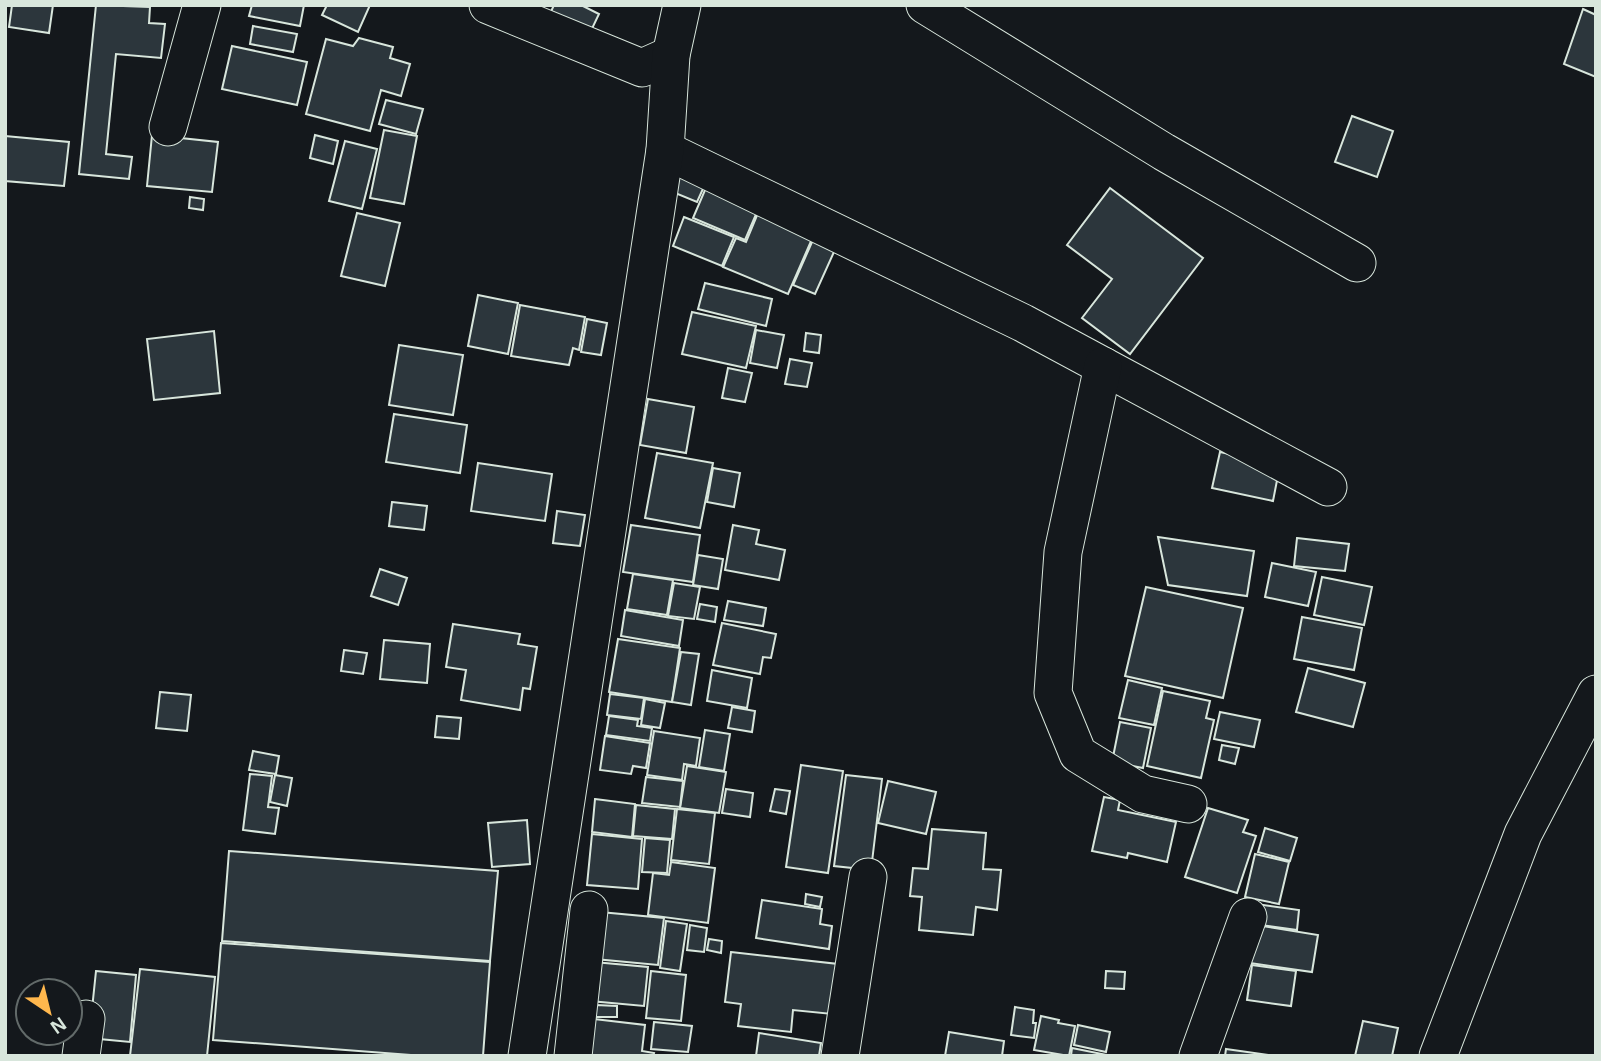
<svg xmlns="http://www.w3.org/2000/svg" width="1601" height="1061" font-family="Arial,sans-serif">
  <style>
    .building { fill: #2c363c; stroke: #d8e6dc; stroke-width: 2 }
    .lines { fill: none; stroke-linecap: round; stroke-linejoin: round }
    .minor-casing { stroke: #d8e6dc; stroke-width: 39 }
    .minor { stroke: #14181c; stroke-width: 37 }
  </style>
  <rect width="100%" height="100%" fill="#14181c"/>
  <g class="building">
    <polygon points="12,5 53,5 49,33 9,27"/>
    <polygon points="96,5 150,7 149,23 165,24 161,58 116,54 106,154 132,157 129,179 79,174"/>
    <polygon points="252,5 304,5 300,26 249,16"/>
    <polygon points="327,5 370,5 358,32 322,15"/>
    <polygon points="554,5 581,5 599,14 588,37 548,18"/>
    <polygon points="1583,9 1596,15 1596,77 1564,64"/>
    <polygon points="253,26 297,34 293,52 250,44"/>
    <polygon points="359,38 393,47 390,58 410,64 401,96 381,90 370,131 306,114 326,39 353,46"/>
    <polygon points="232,46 307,62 297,105 222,89"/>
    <polygon points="386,100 423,109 416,134 379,124"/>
    <polygon points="1352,116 1393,131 1377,177 1335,162"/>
    <polygon points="384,130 417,136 404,204 370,198"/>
    <polygon points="152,135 218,142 212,192 147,186"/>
    <polygon points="315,135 338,141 333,164 310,158"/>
    <polygon points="5,136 69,142 64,186 5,181"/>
    <polygon points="345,141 377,149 362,209 329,201"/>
    <polygon points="672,166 707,180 697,202 663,188"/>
    <polygon points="708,183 760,205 745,240 693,218"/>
    <polygon points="1110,188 1203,258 1130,354 1082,318 1112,279 1067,245"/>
    <polygon points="190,197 204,199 203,210 189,208"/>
    <polygon points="760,208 815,232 788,294 723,267 736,238 746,242"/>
    <polygon points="357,213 400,223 385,286 341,276"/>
    <polygon points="684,217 734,237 722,266 673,246"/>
    <polygon points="816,233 838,243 815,294 793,285"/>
    <polygon points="705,283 772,299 766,326 698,309"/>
    <polygon points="478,295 518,303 508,354 468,346"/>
    <polygon points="520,305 585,317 579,350 573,348 569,365 511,356"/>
    <polygon points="692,312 756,326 746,368 682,354"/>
    <polygon points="587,319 607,323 601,355 581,352"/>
    <polygon points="756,330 784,335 777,368 750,363"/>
    <polygon points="214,331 220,393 154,400 147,339"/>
    <polygon points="806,333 821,335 819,353 804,351"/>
    <polygon points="399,345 463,355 453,415 389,405"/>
    <polygon points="790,359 812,363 807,387 785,384"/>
    <polygon points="728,368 752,373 745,402 722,398"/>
    <polygon points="648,399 694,407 686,453 640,445"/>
    <polygon points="394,414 467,425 460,473 386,462"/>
    <polygon points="1220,452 1280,465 1273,501 1212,488"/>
    <polygon points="657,453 713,463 700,528 645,518"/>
    <polygon points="478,463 552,474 545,521 471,511"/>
    <polygon points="713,468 740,473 734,507 707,502"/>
    <polygon points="392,502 427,506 424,530 389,526"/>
    <polygon points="557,511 585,515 580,546 553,543"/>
    <polygon points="631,525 700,535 693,582 623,572"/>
    <polygon points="733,525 759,530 756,544 785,550 779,580 725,570"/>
    <polygon points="1158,537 1254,551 1247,596 1168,585"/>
    <polygon points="1297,538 1349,544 1345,571 1294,566"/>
    <polygon points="698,555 723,559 718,589 693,585"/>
    <polygon points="1272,563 1316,572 1308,606 1265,597"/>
    <polygon points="380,569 407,578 398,605 371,596"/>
    <polygon points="633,574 673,580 667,615 627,609"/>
    <polygon points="1322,577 1372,587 1364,625 1314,615"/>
    <polygon points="674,583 700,587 694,619 668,616"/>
    <polygon points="1146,587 1243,608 1223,698 1125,676"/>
    <polygon points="728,601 766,608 763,626 724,620"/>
    <polygon points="700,604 717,607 715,622 697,619"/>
    <polygon points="625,610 683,620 679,646 621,636"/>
    <polygon points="1302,617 1362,628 1354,670 1294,659"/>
    <polygon points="722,623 776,634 771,658 763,657 760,674 713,665"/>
    <polygon points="453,624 520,634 518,644 537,647 530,689 523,688 520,710 461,700 466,670 446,667"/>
    <polygon points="618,639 680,648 672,702 609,692"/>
    <polygon points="384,640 430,644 427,683 380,679"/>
    <polygon points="344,650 367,653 363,674 341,671"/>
    <polygon points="681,652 699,654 691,705 672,702"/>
    <polygon points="1308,668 1365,683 1353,727 1296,712"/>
    <polygon points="712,670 752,678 747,708 707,701"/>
    <polygon points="1128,680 1162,688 1154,725 1119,718"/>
    <polygon points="1163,691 1210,701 1206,718 1214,720 1201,778 1147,766"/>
    <polygon points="160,692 191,695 187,731 156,728"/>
    <polygon points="610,694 644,698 641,719 607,715"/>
    <polygon points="645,699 665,703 660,728 641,725"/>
    <polygon points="732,707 755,711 752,732 728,728"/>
    <polygon points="1220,712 1260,720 1254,747 1214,739"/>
    <polygon points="437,716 461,718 459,739 435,737"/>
    <polygon points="609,716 638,720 637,726 652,728 650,741 606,735"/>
    <polygon points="1120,722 1151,728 1143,768 1112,762"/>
    <polygon points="705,730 730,734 724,771 699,767"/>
    <polygon points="654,731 700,738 696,766 684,764 682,780 647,775"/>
    <polygon points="605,736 650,743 646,768 633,766 631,774 600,770"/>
    <polygon points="1222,745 1239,748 1235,764 1219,760"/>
    <polygon points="253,751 279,756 276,774 249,770"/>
    <polygon points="801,765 843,771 828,873 786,867"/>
    <polygon points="687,766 726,772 719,813 680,808"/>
    <polygon points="250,774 272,776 268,807 279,808 275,834 243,830"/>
    <polygon points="275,775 292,778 287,806 270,802"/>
    <polygon points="846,775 882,779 871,870 834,866"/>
    <polygon points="646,777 683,781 680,807 642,803"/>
    <polygon points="888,781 936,792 926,834 878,823"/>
    <polygon points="726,789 753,793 750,817 722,813"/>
    <polygon points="775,789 790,791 786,814 770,811"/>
    <polygon points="1104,797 1120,800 1118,810 1176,822 1167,862 1128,853 1127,858 1092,851"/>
    <polygon points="595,799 635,804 632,837 592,832"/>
    <polygon points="636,805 675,809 672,839 633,836"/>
    <polygon points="1208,808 1248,820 1243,832 1256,836 1237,893 1185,877"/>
    <polygon points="677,809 715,813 709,864 671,860"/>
    <polygon points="527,820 530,864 492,867 488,823"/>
    <polygon points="1265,828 1297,838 1290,861 1258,852"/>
    <polygon points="932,829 986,833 983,869 1001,870 997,910 976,907 973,935 919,930 922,897 910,896 913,868 928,869"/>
    <polygon points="592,834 642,839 638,889 587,885"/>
    <polygon points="645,838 670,840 667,873 642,872"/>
    <polygon points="229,851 498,871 490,961 222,941"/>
    <polygon points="1255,854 1289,862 1279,904 1245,897"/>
    <polygon points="671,862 715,868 708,923 648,915 653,873 669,875"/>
    <polygon points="806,894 822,897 820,907 805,904"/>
    <polygon points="762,900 822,909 820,924 832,926 829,949 756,938"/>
    <polygon points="1256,904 1299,910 1297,930 1253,924"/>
    <polygon points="600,912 664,918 658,965 595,959"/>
    <polygon points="666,921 687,924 680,971 660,968"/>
    <polygon points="690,925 707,928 704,952 687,950"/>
    <polygon points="1256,925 1318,935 1312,972 1250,963"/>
    <polygon points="709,939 722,941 721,953 707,950"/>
    <polygon points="221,943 490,962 483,1056 424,1056 213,1040"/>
    <polygon points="731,952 838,964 832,1014 793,1010 791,1032 738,1026 741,1004 725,1002"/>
    <polygon points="594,962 648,967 644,1006 590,1001"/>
    <polygon points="1252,965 1296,971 1291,1006 1247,1000"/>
    <polygon points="140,969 215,977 207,1056 130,1056"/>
    <polygon points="96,971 136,975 130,1042 89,1038"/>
    <polygon points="651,971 686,975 681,1021 646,1018"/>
    <polygon points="1106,971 1125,972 1124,989 1105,988"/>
    <polygon points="596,1005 617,1006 617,1017 596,1017"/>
    <polygon points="1015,1007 1034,1010 1033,1023 1036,1023 1034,1038 1011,1035"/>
    <polygon points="1041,1016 1059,1020 1058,1023 1075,1026 1069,1056 1034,1050"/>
    <polygon points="594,1019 645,1025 642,1051 654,1053 653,1056 589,1056"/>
    <polygon points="1363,1021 1398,1028 1392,1056 1355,1056"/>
    <polygon points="654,1022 692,1026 688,1052 651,1049"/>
    <polygon points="1078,1025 1110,1032 1106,1052 1074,1045"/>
    <polygon points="949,1032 1004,1041 1002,1056 945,1056"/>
    <polygon points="759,1033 821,1043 819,1056 756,1056"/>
    <polygon points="1072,1048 1107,1055 1107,1056 1071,1056"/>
    <polygon points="1226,1049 1276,1056 1225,1056"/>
  </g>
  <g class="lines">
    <g class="minor-casing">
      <g id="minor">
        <polyline points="488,5 642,68 671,55"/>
        <polyline points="925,5 1164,152 1357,263"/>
        <polyline points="168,127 202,5"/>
        <polyline points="665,150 1023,323 1328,487"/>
        <polyline points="1103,366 1063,552 1053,693 1078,754 1143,794 1188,804"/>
        <polyline points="81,1056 86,1019"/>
        <polyline points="527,1056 665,150 671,55 682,5"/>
        <polyline points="573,1056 589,910"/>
        <polyline points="840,1056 868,877"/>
        <polyline points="1198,1056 1248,917"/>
        <polyline points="1438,1056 1523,834 1596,694"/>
      </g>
    </g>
    <use href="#minor" class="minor"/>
  </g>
  <rect width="1601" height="1061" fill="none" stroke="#d8e6dc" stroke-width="14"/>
  <g transform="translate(49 1012) rotate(145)"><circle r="33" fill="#14181c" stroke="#626a69" stroke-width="2"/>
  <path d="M0-5L12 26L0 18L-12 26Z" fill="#ffb74d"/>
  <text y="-10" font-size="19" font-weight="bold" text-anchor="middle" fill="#d8e6dc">N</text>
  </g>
</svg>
